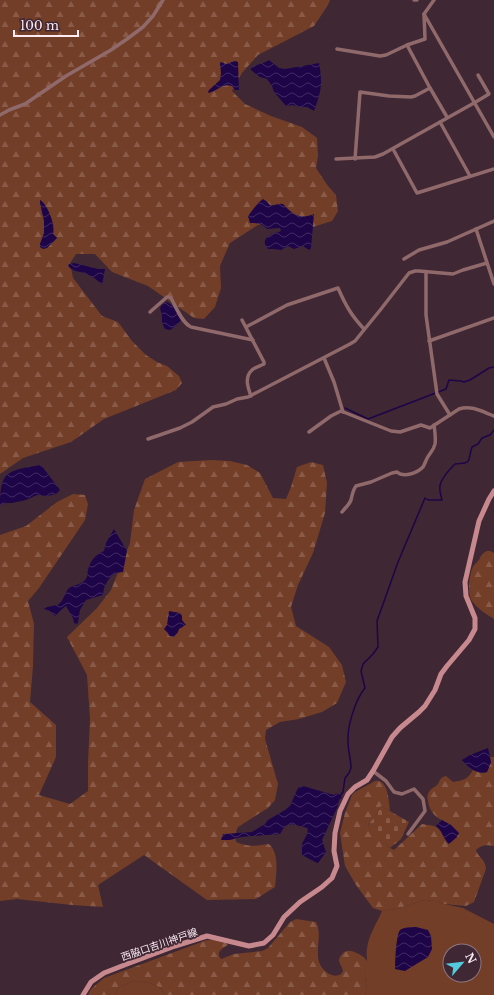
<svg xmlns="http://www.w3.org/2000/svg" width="494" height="995" font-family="'Libre Baskerville','Noto Sans JP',serif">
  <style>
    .green { fill: #733e27; fill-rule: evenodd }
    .forest { fill: url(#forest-firs); fill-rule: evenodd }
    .cemetery { fill: url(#cemetery-stones) }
    .water { fill: url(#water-waves) }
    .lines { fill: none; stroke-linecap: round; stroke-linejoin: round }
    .stream { stroke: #1e0548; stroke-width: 1.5 }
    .minor { stroke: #90696b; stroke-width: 3.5 }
    .secondary { stroke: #c7898d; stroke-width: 5 }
    .labels { text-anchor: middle; stroke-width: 3.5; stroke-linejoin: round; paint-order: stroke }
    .street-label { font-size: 10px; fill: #fcebf3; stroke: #3f2734 }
  </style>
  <defs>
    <pattern id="forest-firs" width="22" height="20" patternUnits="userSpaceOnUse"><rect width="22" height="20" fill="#733e27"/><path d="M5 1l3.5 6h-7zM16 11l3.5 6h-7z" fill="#885a47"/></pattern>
    <pattern id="cemetery-stones" width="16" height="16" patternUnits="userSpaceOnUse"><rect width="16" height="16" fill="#733e27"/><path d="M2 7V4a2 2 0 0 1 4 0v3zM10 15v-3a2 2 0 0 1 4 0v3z" fill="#885a47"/></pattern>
    <pattern id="water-waves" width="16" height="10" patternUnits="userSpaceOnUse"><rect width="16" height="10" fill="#1e0548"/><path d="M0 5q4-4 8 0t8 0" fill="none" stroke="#402a63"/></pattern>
  </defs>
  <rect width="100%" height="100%" fill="#3f2734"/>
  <g class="green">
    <path d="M425,900L435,901L444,904L463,908L494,924V995H365C368,985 365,983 365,974C365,969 367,965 367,961C367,957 366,953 367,949C368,936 377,923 382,911L396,909ZM450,951H474V975H450Z"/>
    <polygon points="133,981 150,983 159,987 166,995 114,995 118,988"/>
  </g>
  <g class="forest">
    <path d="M0,0H330L328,5L314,26L258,55L242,73L232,91L245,104L271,116L302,127L317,138L318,156L316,168L328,186L336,195L338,211L332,221L310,228L276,222L258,225L230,243L220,266L221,288L215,307L204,319L194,318L148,286L112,272L95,254H76L70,263L73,278L102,316L118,322L132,341L146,355L157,362L167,366L179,376L182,383L176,390L104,419L71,442L23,458L0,474ZM43,202C48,212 56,222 53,234L57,238L40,247C40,242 43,239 44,234C46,224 43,213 40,203Z"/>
    <path d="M211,460L230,461L247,465L260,473L273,498L286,499L291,487L297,467L311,462L323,465L327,483L325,513L313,553L298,585L291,607L296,626L329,647L342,665L346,682L337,703L322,712L299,719L280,722L266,730L265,739L278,784L275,800L268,808L238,827L235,834L236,842C247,847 257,846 269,844C280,854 276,874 275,887L256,899L207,900L144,855L98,885L103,907L72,905L17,899L0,901V535L26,526L57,502L73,494L85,495L88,504L85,520L39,588L28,601L34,624L33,666L30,702L56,725V757L39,795L70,804L88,791V763L90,719L87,675L67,637L97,608L111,590L130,543L134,510L145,479L178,462Z"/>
    <path d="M487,551H490L494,553V619C486,614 478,609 472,601C467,594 469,575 473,567C474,565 477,562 479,560C481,556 482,553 487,551Z"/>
    <path d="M490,757H494V846C488,845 482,844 476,850C478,857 486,860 486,869L474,902L466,906L444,904L435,901L425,900L396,909L382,911L373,908L356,885L345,866L340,833L345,813L352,795L355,792L375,781C388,778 389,802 390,811L381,806C379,809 378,812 376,815C373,820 369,821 368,826L390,848L394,850L422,824C435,826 439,825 444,838L451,825C439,819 430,815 428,801C427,798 427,795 429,792C430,789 433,788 436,786C441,782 438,778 446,776L453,782C464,780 467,780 473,770L484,773L487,772L491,762Z"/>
    <path d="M296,919L316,922C324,937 311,957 324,970C328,974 335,978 341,974C346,970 339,965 339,960C340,955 345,950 350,951C354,951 367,957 367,962C368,966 365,970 365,974C365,983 368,985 365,995H166L159,987L150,983L133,981L118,988L114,995H88L91,989L104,978L207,940C214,940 223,939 228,945C223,948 215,952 221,959L234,954L262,951L268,948L290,922Z"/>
  </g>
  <path class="cemetery" d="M381,806L409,822L401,839L390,848L368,827C369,821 373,820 376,815C378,812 379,809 381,806Z"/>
  <g class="water">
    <path d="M269,60L279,68L285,69L319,63C323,84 321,92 314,111L307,107H300L293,105L286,106L274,92L272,86L267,79L260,77L251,70V68C257,64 263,64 269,60Z"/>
    <path d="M235,61L238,62L239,90H235L232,86C223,83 217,91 209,93L208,92L209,90L220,80L221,73L220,63L221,62L226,64Z"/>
    <path d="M263,199L266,201L270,205C275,206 278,203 283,204C292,214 300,220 314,214L311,248L309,250L303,246L294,249L288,246L281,250L274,249H268C258,238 273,234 281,231L280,228L267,229C262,224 258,223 250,223L248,216L258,203Z"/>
    <path d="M40,200C48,205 55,224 53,234L57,238L47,248L43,249L40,247V244L44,233V221L40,203Z"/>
    <path d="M74,263L98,269H105L102,285C98,280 92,276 86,274C80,271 73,272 68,266L69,264Z"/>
    <path d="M166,302C174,304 177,313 181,320L177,325L170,330L165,329L162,323V316L160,308L162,305Z"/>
    <path d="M41,465L60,490L56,494L47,496L37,495L26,500L12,503H6L0,505C0,497 0,484 5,477C12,468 31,467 41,465Z"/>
    <path d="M114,529L127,551L123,572C122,572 117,573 116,573C109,576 103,587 103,595L86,600L80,610L78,622L77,624L74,623L73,618L66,606C61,609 59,613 55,616L50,611L44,609C48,605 54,607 59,604C64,600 65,592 69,588C73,585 80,585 84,581C88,578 87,574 88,570C90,561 96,554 104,551L106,543Z"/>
    <polygon points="169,611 180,613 182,616 182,620 186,625 179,629 178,632 174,637 169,636 168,633 164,629 167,625"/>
    <path d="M488,748L491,762L487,772C477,775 468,767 462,760L470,755Z"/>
    <polygon points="303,786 334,795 337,793 342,797 339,800 338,806 322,840 326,852 318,863 317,863 302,855 302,844 307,834 308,829 307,828 292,824 285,826 280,834 241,837 230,840 221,840 223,834 252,832 265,824 268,820 285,810 290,806 297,790 299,787"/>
    <path d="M442,820L451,825L459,833L457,837L449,844C443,839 443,831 436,826Z"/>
    <path d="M416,927L428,930L431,936L432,949L428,957L405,971L395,969C395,962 396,935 400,930C404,927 412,927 416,927Z"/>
  </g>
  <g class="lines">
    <g class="stream">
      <polyline points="345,408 368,419 446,389 449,380 461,381 464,382 470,380 489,368 494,367"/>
      <path d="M339,797L343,792L345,778L349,773L351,768C351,759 348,751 348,742C347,727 355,700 365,688L361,671L363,664L373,654L378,647L377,621L398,562L425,498L428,500H442C441,496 439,490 440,486C441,478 450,469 455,464C473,463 467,462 472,447L478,444L482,438L490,435L494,430"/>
    </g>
    <g class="minor">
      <polyline points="414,0 417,0"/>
      <polyline points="424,14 494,137"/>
      <polyline points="407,45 430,88 447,117"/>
      <polyline points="337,49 380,56 386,55 407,45 425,39 424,14 434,0"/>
      <polyline points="0,115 9,110 25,104 66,76 111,50 127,39 143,27 153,16 163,0"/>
      <polyline points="440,122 470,176"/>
      <polyline points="393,149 417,193 494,169"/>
      <polyline points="336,159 375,157 383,154 474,103 489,94 478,75"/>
      <polyline points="355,159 360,92 389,96 411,97 415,96 430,88"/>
      <polyline points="476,229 494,284"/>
      <polyline points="404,259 419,250 447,242 494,221"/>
      <polyline points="426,272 426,315 437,394 450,415"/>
      <path d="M150,312L167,297H169L171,298C176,307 182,323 191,327L253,340"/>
      <path d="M242,320L264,362V364C260,366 255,367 252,370C244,377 248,388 251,396"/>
      <path d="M246,327L287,305L338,288C346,306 351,315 364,329"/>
      <polyline points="429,341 494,318"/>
      <polyline points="324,358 334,382 343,412"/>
      <path d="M309,432L331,416L341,411L391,431L400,432L421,425L430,428L459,409C472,405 483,412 494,416"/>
      <polyline points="148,439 180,428 192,422 213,407 226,404 237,399 248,397 350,344 355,341 381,309 409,273 415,271 419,271 453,274 463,270 487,263"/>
      <path d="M342,512C345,508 349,505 351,500C352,495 353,490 356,486L371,482L392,473L397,472C404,478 417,473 423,467C425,464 426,459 429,455C431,452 434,449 435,444C436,438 435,432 434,425"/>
      <polyline points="373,771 386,781 394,792 402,794 414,789 423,799 425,811 408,834"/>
    </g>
    <polyline class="secondary" points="83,995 91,982 104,973 127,964 175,946 207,936 249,946 264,943 273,935 284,917 300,902 322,887 332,878 337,866 334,851 335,833 340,811 348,794 355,787 367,780 373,771 392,737 400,728 419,712 425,706 435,690 441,674 447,666 469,640 475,629 475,618 466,596 465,582 479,521 489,499 494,491"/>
  </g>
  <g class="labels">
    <g class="street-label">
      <text transform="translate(159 944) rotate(-19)" y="4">西脇口吉川神戸線</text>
    </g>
  </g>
  <g transform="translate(462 963) rotate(62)"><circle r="19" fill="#3f2734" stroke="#8b7580"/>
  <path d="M0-3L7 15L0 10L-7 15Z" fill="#53cbdb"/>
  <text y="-6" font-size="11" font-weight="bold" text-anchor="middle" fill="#fcebf3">N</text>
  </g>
  <path d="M14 30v6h64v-6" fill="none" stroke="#fcebf3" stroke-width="2"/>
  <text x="20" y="30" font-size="12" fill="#fcebf3" stroke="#3f2734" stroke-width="3" paint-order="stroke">100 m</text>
</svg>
